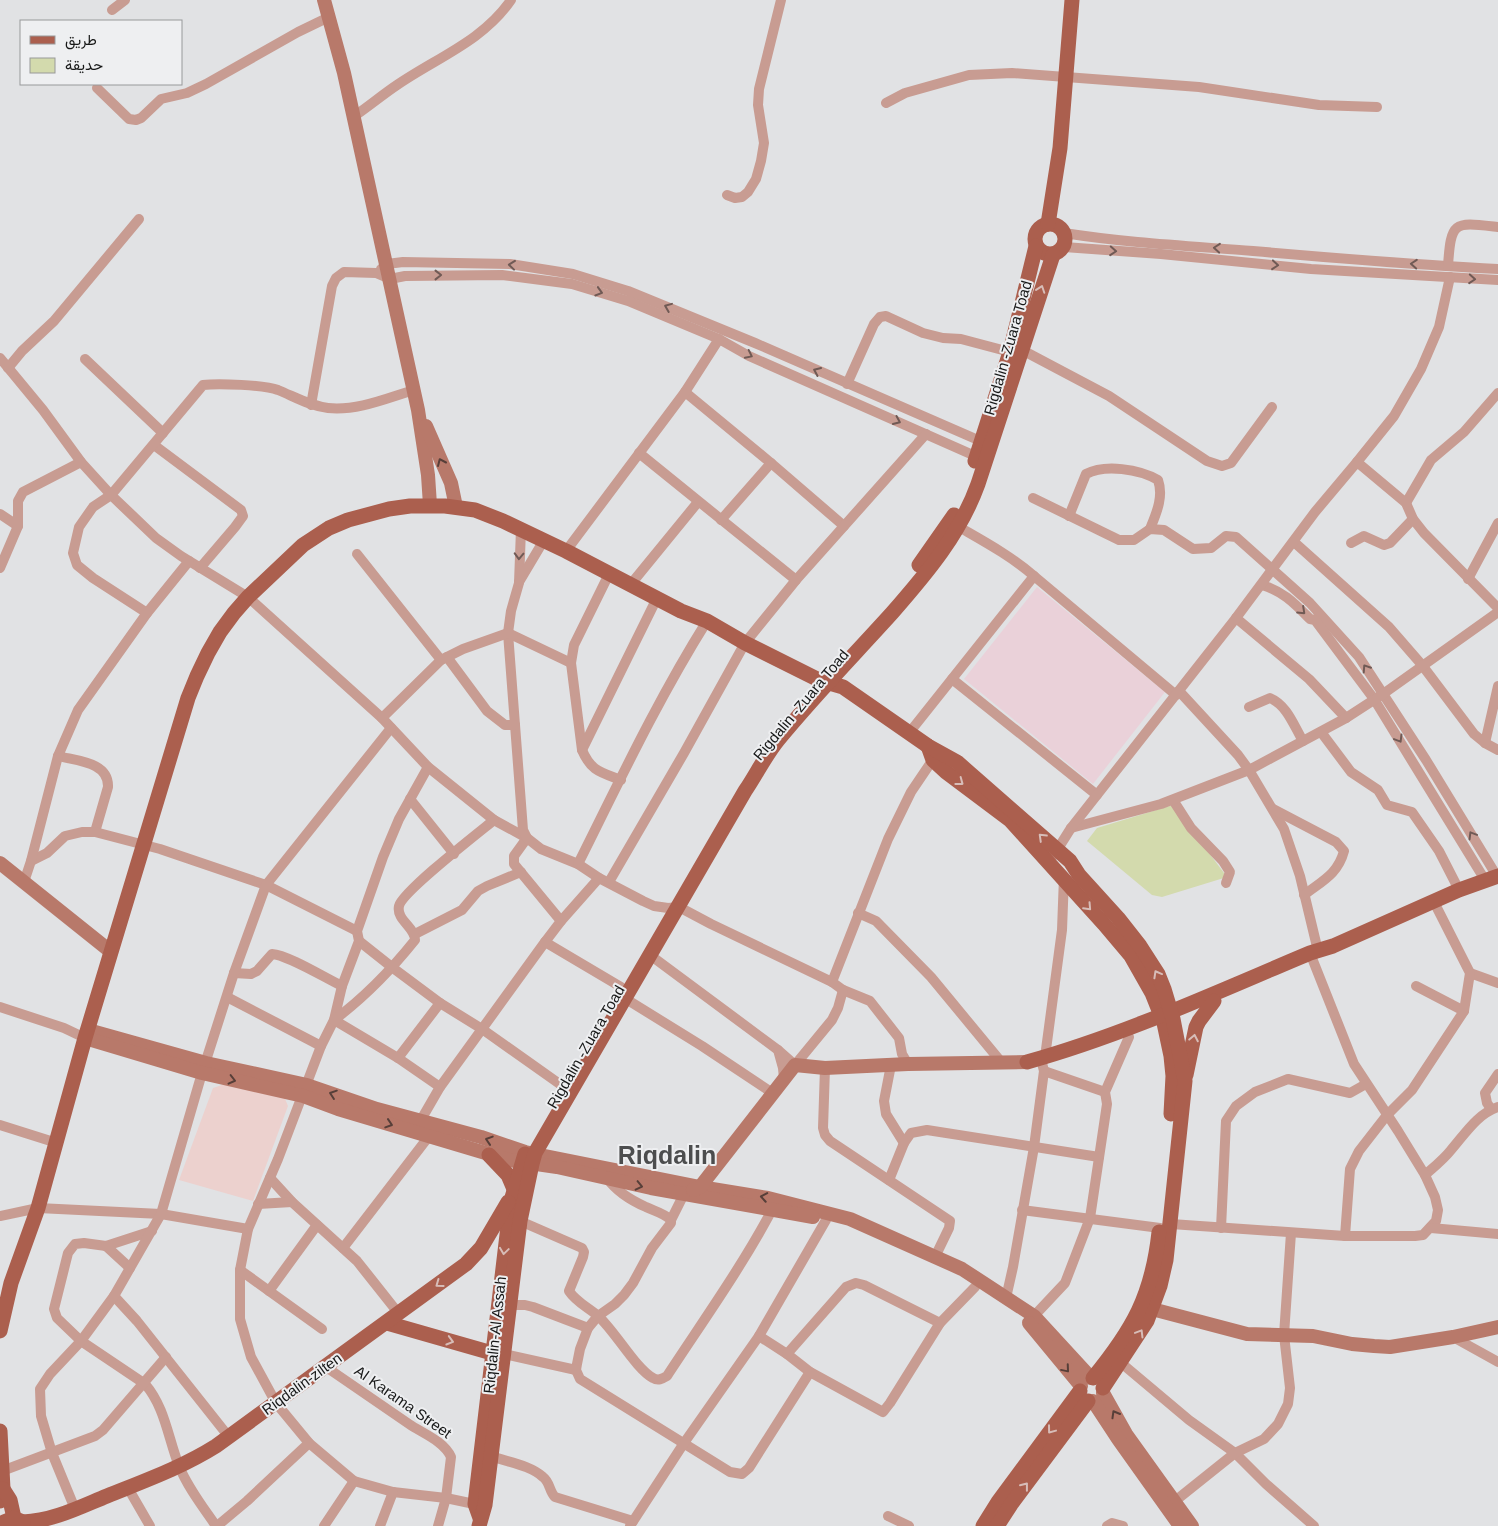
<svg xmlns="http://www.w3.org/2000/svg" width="1498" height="1526" font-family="Arial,Vazirmatn,sans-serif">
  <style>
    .education { fill: #ead1d9 }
    .medical { fill: #ecd1ce }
    .green { fill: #d3daad }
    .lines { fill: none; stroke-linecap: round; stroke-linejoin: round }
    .street { stroke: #c89c92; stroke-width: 10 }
    .secondary { stroke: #b8796a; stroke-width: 14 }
    .primary { stroke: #ab5f4e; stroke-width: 15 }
    .oneway { stroke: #705a55 }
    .oneway2 { stroke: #d7bdb8 }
    .oneway3 { stroke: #573f39 }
    .labels { text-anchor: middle; stroke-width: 4; stroke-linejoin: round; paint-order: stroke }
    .street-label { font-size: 15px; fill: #171818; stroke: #eeeff1 }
    .town-label { font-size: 25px; font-weight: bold; fill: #4c4d4e; stroke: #eeeff1 }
  </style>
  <rect width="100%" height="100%" fill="#e1e2e4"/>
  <polygon class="education" points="1037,587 1165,692 1093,784 964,679"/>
  <polygon class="medical" points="228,1083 283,1094 288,1106 253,1201 179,1180 213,1088"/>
  <polygon class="green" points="1173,805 1227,877 1162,897 1152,895 1087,841 1097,828"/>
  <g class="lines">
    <g class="street">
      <polyline points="112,10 125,0"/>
      <polyline points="97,88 129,119 136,120 141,118 161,99 187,93 206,84 298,32 329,17"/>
      <polyline points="886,103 905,93 969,75 1012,73 1199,87 1319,105 1377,107"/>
      <path d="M353,117C368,107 382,95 397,85C436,58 483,41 511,0"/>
      <polyline points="727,195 735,198 742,197 748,192 756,179 761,161 764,143 758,105 759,89 781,0"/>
      <path d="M1064,233C1127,243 1190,246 1253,251C1334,258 1416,265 1498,269"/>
      <polyline points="1064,247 1161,254 1311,269 1498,280"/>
      <path d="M1448,266C1451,220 1454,222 1498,227"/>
      <polyline points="381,269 387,264 403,262 510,264 573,274 628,291 755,343 985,443"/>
      <polyline points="1022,350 1109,396 1207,461 1222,466 1231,463 1272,407"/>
      <polyline points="0,358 43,410 81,462 111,495 156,538 181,556 248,597 382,718 428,767 494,820 527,838 514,856 514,864 561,921 545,942"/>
      <polyline points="85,359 163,433"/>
      <polyline points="8,368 22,351 54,321 139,219"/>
      <polyline points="847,384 874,324 880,317 886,316 923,333 943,338 961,339 1010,352"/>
      <polyline points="685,392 771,463 844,526"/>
      <polyline points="311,405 332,286 336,278 344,272 376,273 390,279 405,276 502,275 572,284 628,301 719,339 749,356 982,459"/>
      <polyline points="154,445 241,510 243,516 235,527 200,568"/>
      <polyline points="639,453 796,580"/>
      <polyline points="1357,462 1394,416 1421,369 1439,327 1450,277"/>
      <polyline points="1033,498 1119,540 1134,540 1150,529 1164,530 1193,549 1211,548 1226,536 1236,537 1310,603 1359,657 1426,760 1498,878"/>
      <polyline points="1406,503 1431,460 1464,432 1498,393"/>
      <polyline points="0,514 18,526"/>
      <path d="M1069,516L1086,474C1105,464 1139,469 1158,480C1164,497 1156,514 1150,529"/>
      <polyline points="721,520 771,463"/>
      <path d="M959,527C985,542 1011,556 1034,576"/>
      <polyline points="521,529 519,583 511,611 508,633 523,830 527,838 541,849 578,864 599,878 643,901 654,906 668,908 679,907 711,924 832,982 888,839 911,792 936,755"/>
      <polyline points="1294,542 1389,627 1422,665 1474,734 1485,743 1498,750"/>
      <polyline points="1351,543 1364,536 1384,545 1390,543 1413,519"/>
      <polyline points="566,551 685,392 719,339"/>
      <polyline points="357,554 441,660"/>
      <polyline points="0,568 18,526 18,501 23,492 81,462"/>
      <path d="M609,574L574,645L571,663L582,750C591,771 600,772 621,780"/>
      <polyline points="1468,579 1498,523"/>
      <polyline points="519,582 544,540"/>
      <polyline points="631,584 698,502"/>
      <path d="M1262,585C1283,591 1295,604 1310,619L1315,620L1374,699L1485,880"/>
      <path d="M147,613L93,578L77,565L73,553L79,527L93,507L111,495L203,385C218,383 265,385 278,390C295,397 310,406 328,408C358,411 387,398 414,390"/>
      <polyline points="1236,618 1309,679 1346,718"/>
      <polyline points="447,657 487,711 505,725 515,725"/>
      <polyline points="952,679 1097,795"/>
      <polyline points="1179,691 1238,755 1249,770 1284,829 1300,876 1318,951"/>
      <path d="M1249,707L1270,698C1287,705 1294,726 1303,741"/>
      <polyline points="382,718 441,660 463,649 508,633 571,663"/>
      <polyline points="1321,732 1351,772 1378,790 1387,805 1412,812 1439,851 1459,890"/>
      <polyline points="909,733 1034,576 1176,695"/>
      <polyline points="1485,743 1498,686"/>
      <polyline points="582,750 657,598"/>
      <path d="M58,756C77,761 109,762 108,787L95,832"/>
      <polyline points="428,767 399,819 383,857 357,931 359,941 342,986 334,1020 321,1046 278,1159 248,1229 240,1270 240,1319 251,1357 276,1403 309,1443 354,1481 393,1492 446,1498 479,1505"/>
      <polyline points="410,799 454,854"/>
      <polyline points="1173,800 1191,828 1223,861 1230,872 1226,883"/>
      <path d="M1273,809L1336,842L1344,851C1338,874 1322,881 1304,895"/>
      <polyline points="1071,828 1161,804 1249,770 1346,718 1383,694 1498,612"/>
      <polyline points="1054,855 1071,828 1236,618 1315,512 1357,462 1406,503 1413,519 1424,533 1498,608"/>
      <polyline points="31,861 47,853 65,836 82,832 95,832 160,849 266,885 357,931"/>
      <path d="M578,864C619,782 658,699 707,621"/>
      <polyline points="24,882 31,861 58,756 78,710 147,613 189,561"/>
      <polyline points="609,882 684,753 745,643 796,580 926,434"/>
      <polyline points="858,913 876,921 931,977 1002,1063"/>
      <polyline points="561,921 599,878"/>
      <polyline points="415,934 462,910 478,891 487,886 521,872"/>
      <polyline points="359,941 393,968 440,1003 482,1029 571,1092"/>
      <polyline points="650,955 778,1050 783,1068 784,1079"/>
      <path d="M234,973L251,974L257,971L272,954C288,955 325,978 342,986"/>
      <polyline points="1470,973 1498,983"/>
      <polyline points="1416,986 1464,1011"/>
      <polyline points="843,990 870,1001 899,1038 902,1054 908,1064"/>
      <polyline points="227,997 321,1046"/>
      <polyline points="626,999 702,1046 774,1094"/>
      <polyline points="0,1007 64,1028 85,1038"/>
      <polyline points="778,1050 795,1065 832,1020 838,1008 843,990 832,982"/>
      <polyline points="398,1058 440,1003"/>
      <polyline points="891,1065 884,1101 886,1114 904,1143"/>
      <polyline points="825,1068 823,1128 825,1135 830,1141 950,1221 949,1228 935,1257"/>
      <polyline points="1044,1071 1105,1092"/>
      <path d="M440,1087L398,1058L334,1020C365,997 391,970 415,940C415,927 396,920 399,906C402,892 478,833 494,820"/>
      <polyline points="1491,1109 1487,1103 1485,1093 1498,1074"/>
      <polyline points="0,1125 57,1143"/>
      <polyline points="418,1125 440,1087 545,942 621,987"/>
      <path d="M1425,1175C1434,1167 1444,1159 1451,1150C1465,1134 1477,1114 1498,1107"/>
      <polyline points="270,1178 292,1202 357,1261 399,1314"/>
      <path d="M607,1178C617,1192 630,1200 646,1207C654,1211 664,1213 671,1220V1223L652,1248L633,1283L624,1295L615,1304L598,1316L588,1328L580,1349L577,1364L576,1370L580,1379L730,1472L742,1474L749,1468L810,1372"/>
      <polyline points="889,1180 904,1143 911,1133 927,1130 1099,1157"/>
      <polyline points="258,1204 292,1202"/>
      <polyline points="1022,1210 1160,1228"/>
      <polyline points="0,1216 38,1208 161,1214 248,1229"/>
      <polyline points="671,1220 684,1194"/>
      <path d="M520,1221L582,1248L584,1252L583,1257L569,1291C576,1302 589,1308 598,1316C615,1331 636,1369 653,1378C658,1381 662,1379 667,1376C703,1321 741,1268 772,1210"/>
      <polyline points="1171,1224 1345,1236 1415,1236 1423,1235 1436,1221 1438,1210 1435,1197 1425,1175 1398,1131 1354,1064 1310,953"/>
      <polyline points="1221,1228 1226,1121 1236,1106 1255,1092 1288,1079 1350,1093 1366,1084"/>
      <polyline points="1431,1228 1498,1234"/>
      <path d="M152,1231L106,1246L84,1243L75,1244L68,1253L54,1309L57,1318L81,1341L145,1384C165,1407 168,1438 179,1466C188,1488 203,1507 216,1526"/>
      <polyline points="1345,1236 1350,1169 1359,1151 1387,1115 1412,1090 1464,1011 1470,973 1434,902"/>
      <polyline points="106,1246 130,1268"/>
      <polyline points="343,1248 433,1131"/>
      <polyline points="240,1270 322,1329"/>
      <polyline points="269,1291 317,1225"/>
      <polyline points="114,1296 137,1321 229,1437"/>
      <polyline points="1006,1298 1013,1267 1034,1147 1044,1071 1042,1063 1045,1057 1062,930 1064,877"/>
      <polyline points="510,1305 525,1305 533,1307 588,1328"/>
      <polyline points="1034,1316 1065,1283 1090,1218 1107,1104 1105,1092 1129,1037"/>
      <polyline points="759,1336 787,1354 810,1372 883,1412 890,1403 940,1323 975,1287"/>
      <polyline points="1453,1337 1498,1362"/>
      <polyline points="504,1354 576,1370"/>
      <polyline points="787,1354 846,1287 856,1283 864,1285 940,1323"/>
      <polyline points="1120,1362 1189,1420 1235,1453 1266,1484 1314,1526"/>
      <path d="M326,1367C354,1386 381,1405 409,1424C422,1433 444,1441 451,1457L446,1498L438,1526"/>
      <path d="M491,1456C507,1462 530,1465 543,1477C550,1482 549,1491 555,1497L633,1521"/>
      <polyline points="2,1471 95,1436 103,1430 166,1357"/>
      <polyline points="128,1488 150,1526"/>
      <polyline points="1175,1501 1235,1453 1264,1439 1278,1424 1288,1404 1290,1388 1284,1335 1291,1233"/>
      <polyline points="75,1509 52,1453 41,1416 40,1389 50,1374 81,1341 114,1296 161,1214 202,1073 234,973 266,885 391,728"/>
      <polyline points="888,1516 909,1526"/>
      <polyline points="217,1526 247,1501 309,1443"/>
      <polyline points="324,1526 354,1481"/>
      <polyline points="380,1526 393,1492"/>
      <polyline points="630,1526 684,1443 759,1336 826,1220 828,1213"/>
      <polyline points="1107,1526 1112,1523 1123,1526"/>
    </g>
    <g class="secondary">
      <polyline points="324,0 344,73 418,410 428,475 430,505"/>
      <polyline points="426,426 451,483 456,507"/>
      <polyline points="0,863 110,951"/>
      <polyline points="88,1030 206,1063 307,1085 377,1109 481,1137 525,1152 700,1187 768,1198 850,1219 962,1269 1034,1316 1091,1378"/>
      <polyline points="85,1038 202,1073 303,1096 338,1109 509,1160 557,1167 651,1188 813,1217"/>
      <polyline points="693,1190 700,1187 795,1065 825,1068 908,1064 1027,1062"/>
      <polyline points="1142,1304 1152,1309 1247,1334 1313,1336 1352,1344 1374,1346 1390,1347 1453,1337 1498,1327"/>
      <polyline points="1029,1323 1081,1386"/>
      <polyline points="1103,1393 1126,1434 1192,1526"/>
      <polyline points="1093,1401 1118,1439 1180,1526"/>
    </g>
    <g class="primary">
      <circle cx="1050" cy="239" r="15"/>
      <polyline points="1048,224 1060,148 1072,0"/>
      <polyline points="975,461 1010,352 1036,246"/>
      <polyline points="919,565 954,515"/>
      <polyline points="928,746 933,760 946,772 1010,820 1104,924 1131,956 1152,993 1164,1023 1171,1056 1173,1076 1171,1114"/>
      <path d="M1027,1062C1124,1035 1217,992 1310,953L1333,946L1459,890L1498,876"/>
      <polyline points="1186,1075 1196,1027 1199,1021 1214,1001"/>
      <polyline points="489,1155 508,1175 514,1189"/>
      <polyline points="387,1323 492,1353 501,1354"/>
      <polyline points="0,1331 11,1283 38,1208 85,1038 188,698 197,676 208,653 220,632 234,613 248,597 303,545 329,528 348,520 389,509 410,506 445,506 475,510 503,521 566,551 681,611 707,621 745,643 819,680 843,687 928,746 957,762 1070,861 1079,875 1118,918 1140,946 1158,974 1164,989 1173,1019 1185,1081 1166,1260 1160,1286 1147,1321 1103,1388"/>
      <path d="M1093,1378C1133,1329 1152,1296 1159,1232"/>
      <polyline points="0,1431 3,1489 0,1501"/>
      <polyline points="3,1489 10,1500 14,1518"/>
      <polyline points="480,1518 475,1504 511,1201 525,1154"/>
      <path d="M23,1522C53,1521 80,1507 107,1496C144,1481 181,1468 216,1446L466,1264L481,1248L508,1202"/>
      <polyline points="0,1526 4,1522 14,1518 23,1522"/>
      <path d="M479,1526L485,1505L520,1221L532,1164L535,1153L745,791C756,775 765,756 778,740C814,696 854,655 892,613C927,573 960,534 978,484L1053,255"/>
      <polyline points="983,1526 998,1502 1080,1391"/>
      <polyline points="997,1526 1012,1503 1088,1401"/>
    </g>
  </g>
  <defs><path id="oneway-chevron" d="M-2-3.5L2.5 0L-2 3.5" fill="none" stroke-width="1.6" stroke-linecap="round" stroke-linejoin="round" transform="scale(1.25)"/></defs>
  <g class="oneway">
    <use href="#oneway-chevron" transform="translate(1217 248) rotate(-175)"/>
    <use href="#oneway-chevron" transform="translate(1113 251) rotate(4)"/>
    <use href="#oneway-chevron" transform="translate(1414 264) rotate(-176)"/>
    <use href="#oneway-chevron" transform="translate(512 265) rotate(-174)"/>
    <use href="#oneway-chevron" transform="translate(1275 265) rotate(5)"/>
    <use href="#oneway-chevron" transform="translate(438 275)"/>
    <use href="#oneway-chevron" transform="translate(1472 279) rotate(4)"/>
    <use href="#oneway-chevron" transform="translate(599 292) rotate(17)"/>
    <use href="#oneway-chevron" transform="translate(668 307) rotate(-158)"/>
    <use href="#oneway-chevron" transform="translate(749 355) rotate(26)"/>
    <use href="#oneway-chevron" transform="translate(817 371) rotate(-156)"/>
    <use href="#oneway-chevron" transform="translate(897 421) rotate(24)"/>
    <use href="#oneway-chevron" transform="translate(519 556) rotate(92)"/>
    <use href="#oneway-chevron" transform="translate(1302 611) rotate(43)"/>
    <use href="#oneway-chevron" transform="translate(1366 668) rotate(-123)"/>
    <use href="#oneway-chevron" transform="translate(1399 739) rotate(59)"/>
    <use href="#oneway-chevron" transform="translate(1472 835) rotate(-121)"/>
  </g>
  <g class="oneway2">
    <use href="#oneway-chevron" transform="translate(1041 289) rotate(-71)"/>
    <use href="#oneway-chevron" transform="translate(960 782) rotate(37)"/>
    <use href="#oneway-chevron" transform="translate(1042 837) rotate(-136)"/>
    <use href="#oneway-chevron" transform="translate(1088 907) rotate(47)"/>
    <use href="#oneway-chevron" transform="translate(1157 974) rotate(-119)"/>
    <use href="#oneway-chevron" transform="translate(1194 1038) rotate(-79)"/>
    <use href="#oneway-chevron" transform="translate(504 1251) rotate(98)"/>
    <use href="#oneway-chevron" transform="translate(439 1284) rotate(144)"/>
    <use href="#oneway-chevron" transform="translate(1140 1333) rotate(-59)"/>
    <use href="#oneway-chevron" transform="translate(450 1341) rotate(16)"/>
    <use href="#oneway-chevron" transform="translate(1051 1430) rotate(127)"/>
    <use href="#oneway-chevron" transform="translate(1025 1486) rotate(-52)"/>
  </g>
  <g class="oneway3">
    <use href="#oneway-chevron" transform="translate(441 462) rotate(-114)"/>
    <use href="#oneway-chevron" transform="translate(232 1080) rotate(14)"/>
    <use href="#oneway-chevron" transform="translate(333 1094) rotate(-161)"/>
    <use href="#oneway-chevron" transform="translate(389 1124) rotate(18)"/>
    <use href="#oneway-chevron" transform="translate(489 1140) rotate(-162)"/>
    <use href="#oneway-chevron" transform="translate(639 1186) rotate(13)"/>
    <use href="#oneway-chevron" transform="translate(764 1197) rotate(-170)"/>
    <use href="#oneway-chevron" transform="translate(1066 1369) rotate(50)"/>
    <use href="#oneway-chevron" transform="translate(1115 1414) rotate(-120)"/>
  </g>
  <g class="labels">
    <g class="street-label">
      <text transform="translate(1008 348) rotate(-74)" y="5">Rigdalin -Zuara Toad</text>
      <text transform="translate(801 705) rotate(-50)" y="5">Rigdalin -Zuara Toad</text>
      <text transform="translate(586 1047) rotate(-60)" y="5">Rigdalin -Zuara Toad</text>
      <text transform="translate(495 1335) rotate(-84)" y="5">Riqdalin-Al Assah</text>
      <text transform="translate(302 1384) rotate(-36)" y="5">Riqdalin-zilten</text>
      <text transform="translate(403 1402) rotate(35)" y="5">Al Karama Street</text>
    </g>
    <g class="town-label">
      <text x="667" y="1164">Riqdalin</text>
    </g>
  </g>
  <rect x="20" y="20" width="162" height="65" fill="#eeeff1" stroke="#98999a"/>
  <rect x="30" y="36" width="25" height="8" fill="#ab5f4e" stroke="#98999a"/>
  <text x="65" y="45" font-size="15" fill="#171818">طريق</text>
  <rect x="30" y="58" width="25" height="15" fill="#d3daad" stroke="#98999a"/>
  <text x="65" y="70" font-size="15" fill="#171818">حديقة</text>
</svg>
